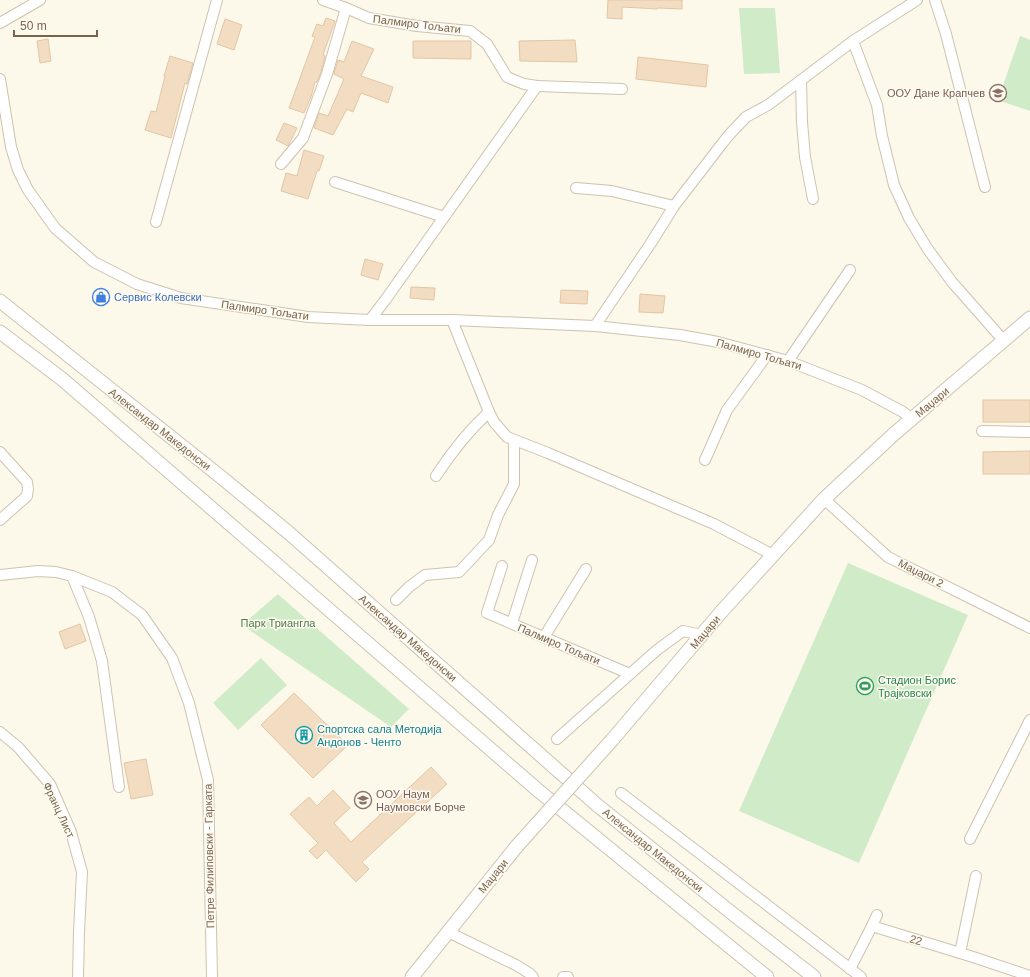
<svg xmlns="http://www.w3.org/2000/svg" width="1030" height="977" font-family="Arial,sans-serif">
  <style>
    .green { fill: #d0ebc8 }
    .building { fill: #f2ddc2; stroke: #e4c6a2 }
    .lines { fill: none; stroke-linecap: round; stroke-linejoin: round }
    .minor-casing { stroke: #cfc2af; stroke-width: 12 }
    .tertiary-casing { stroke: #cfc2af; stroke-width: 15 }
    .minor { stroke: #fff; stroke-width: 10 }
    .tertiary { stroke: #fff; stroke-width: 13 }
    .tertiary-bridge-casing { stroke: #cfc2af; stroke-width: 15; stroke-linecap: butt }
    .tertiary-bridge { stroke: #fff; stroke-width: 13 }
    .labels { text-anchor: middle; stroke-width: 3; stroke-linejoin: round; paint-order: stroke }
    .street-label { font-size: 11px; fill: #78634d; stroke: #fffbf1 }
    .education-label { font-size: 11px; fill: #785e54; stroke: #fffbf1; text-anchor: end }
    .shop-label { font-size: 11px; fill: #366cbe; stroke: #fffbf1; text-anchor: start }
    .park-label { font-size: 11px; fill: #4c7d44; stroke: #fffbf1 }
    .leisure-label { font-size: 11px; fill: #27864d; stroke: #fffbf1; text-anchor: start }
    .culture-label { font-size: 11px; fill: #0d838f; stroke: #fffbf1; text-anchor: start }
  </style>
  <rect width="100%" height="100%" fill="#fcf8ea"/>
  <g class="green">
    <polygon points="739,8 775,8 780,73 744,74"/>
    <polygon points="1020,36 1030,40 1030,111 998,100"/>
    <polygon points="848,563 968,615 859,863 739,811"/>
    <polygon points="278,594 280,596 409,709 391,727 242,625"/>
    <polygon points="261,658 287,685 238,730 213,703"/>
  </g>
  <g class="building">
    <polygon points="608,0 682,0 682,9 658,8 657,9 622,7 622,19 607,18"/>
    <polygon points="326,18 335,21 323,55 325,56 321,72 317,82 315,82 311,97 304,113 289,108 315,37 312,36 317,24 323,26"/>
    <polygon points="225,19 242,25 234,50 217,44"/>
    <polygon points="48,39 51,61 40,63 37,41"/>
    <polygon points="575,40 577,62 520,61 519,41"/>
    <polygon points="352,41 374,49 361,76 393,87 388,103 361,93 353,112 347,109 333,135 314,128 319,113 328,116 344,79 334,74 338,60 344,62"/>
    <polygon points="413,41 471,41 471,59 413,58"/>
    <polygon points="170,56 193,63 187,84 185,83 171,138 145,130 151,111 156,112 165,76 164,76"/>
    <polygon points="638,57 708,65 706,87 636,79"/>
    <polygon points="284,123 297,128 288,146 276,140"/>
    <polygon points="304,150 324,156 319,171 317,171 308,199 281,191 286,173 297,176"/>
    <polygon points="365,259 383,264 378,280 361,275"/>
    <polygon points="411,287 435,288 434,300 410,298"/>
    <polygon points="561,290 588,291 587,304 560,303"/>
    <polygon points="640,294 665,296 663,313 639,312"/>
    <rect x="983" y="400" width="47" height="22"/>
    <polygon points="1030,451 1030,474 983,474 983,452"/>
    <polygon points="80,624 86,641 65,649 59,632"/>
    <polygon points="294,693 348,745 313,778 261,725"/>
    <polygon points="146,759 153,795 131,799 124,763"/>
    <polygon points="431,767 447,784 362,862 369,869 356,882 326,850 317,859 309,851 318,843 290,814 309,797 317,806 333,790 350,808 334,823 351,842"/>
  </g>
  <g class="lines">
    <g class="minor-casing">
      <g id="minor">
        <polyline points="323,0 346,8 369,18 417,26 470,31 487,44 507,77 524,84 537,86 386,299 370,320"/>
        <polyline points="935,0 946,34 985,187"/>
        <polyline points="0,23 40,0"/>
        <polyline points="853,41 877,105 882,136 894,185 909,218 927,248 952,282 1004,341"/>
        <polyline points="0,79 11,147 18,170 28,190 55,228 94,262 137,284 181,298 308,317 370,320 452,320 595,326 680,335 718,342 788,361 862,390 903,412 912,419"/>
        <polyline points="801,80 802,122 805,157 813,199"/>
        <polyline points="537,86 622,89"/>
        <polyline points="281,164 303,138 327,74 346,8"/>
        <polyline points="335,182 444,217"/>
        <polyline points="576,188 612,191 674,206"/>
        <polyline points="156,222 217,0"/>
        <polyline points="452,320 489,412 494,422 507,437 548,453 714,524 773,555"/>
        <polyline points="595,326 651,243 674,206 728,136 746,117 768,105 853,41 917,0"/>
        <polyline points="788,361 850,270"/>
        <polyline points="982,431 1030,432"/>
        <polyline points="0,452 27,482 28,489 27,496 0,520"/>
        <polyline points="705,460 727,410 767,355"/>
        <path d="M436,476C451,453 468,431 489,412"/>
        <polyline points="824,499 888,557 1030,628"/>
        <polyline points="502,566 487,613 630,674"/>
        <polyline points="0,575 38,571 56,572 72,576 112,592 142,615 172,658 189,703 208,780 212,977"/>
        <polyline points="72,576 89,617 102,661 119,787"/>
        <polyline points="396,600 409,587 425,575 459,572 489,540 498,515 514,484 514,440"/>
        <polyline points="512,623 532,560"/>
        <polyline points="544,637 586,569"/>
        <polyline points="0,732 18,747 50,784 71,832 82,872 79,932 78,977"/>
        <polyline points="557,739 657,650 683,631 702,635"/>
        <polyline points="621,793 861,977"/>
        <polyline points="970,839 1030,720"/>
        <polyline points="877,915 872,926 973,957 1030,976"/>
        <polyline points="448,932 516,965 529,973 533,977"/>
        <polyline points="960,953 976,876"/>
        <polyline points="850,969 872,926"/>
        <polyline points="563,977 568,977"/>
      </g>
    </g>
    <g class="tertiary-casing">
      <g id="tertiary">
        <polyline points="0,301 221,477 289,533 597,805 733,914 814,977"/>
        <polyline points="0,332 62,379 540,792 767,977"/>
        <polyline points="612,740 722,611 824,499 894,434 1030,318"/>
        <polyline points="412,977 517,846"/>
      </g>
    </g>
    <use href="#minor" class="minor"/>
    <use href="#tertiary" class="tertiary"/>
    <g class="tertiary-bridge-casing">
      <polyline id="tertiary-bridge" points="517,846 612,740"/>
    </g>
    <use href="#tertiary-bridge" class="tertiary-bridge"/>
  </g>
  <defs>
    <g id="school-ring" transform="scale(0.9)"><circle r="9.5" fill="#fffbf1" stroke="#8d6e63" stroke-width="1.5"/><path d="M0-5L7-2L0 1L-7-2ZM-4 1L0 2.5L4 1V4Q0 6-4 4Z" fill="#8d6e63"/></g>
    <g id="shop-ring" transform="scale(0.9)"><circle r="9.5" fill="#fffbf1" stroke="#3f7fe0" stroke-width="1.5"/><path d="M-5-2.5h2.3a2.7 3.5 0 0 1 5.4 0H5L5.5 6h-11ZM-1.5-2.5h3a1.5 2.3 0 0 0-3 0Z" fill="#3f7fe0"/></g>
    <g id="stadium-ring" transform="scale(0.9)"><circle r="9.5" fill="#fffbf1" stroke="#2e9e5b" stroke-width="1.5"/><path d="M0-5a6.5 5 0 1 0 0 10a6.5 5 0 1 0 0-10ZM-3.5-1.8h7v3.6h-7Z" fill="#2e9e5b"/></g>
    <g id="building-ring" transform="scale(0.9)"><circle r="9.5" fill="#fffbf1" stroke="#0f9aa8" stroke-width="1.5"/><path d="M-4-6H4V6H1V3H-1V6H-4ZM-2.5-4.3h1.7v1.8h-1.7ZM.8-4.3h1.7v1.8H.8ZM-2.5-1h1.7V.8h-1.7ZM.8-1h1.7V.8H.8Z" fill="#0f9aa8"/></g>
  </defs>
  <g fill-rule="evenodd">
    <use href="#school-ring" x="998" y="93"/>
    <use href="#shop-ring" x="101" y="297"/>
    <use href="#stadium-ring" x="865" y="686"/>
    <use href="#building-ring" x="304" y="735"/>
    <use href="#school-ring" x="363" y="800"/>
  </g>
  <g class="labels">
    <g class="street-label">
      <text transform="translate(417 24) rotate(7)" y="4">Палмиро Тољати</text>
      <text transform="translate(265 310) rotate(8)" y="4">Палмиро Тољати</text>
      <text transform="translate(759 354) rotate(16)" y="4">Палмиро Тољати</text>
      <text transform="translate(932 402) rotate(-40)" y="4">Маџари</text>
      <text transform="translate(160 429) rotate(38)" y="4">Александар Македонски</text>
      <text transform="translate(921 573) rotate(27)" y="4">Маџари 2</text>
      <text transform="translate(705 632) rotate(-50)" y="4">Маџари</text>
      <text transform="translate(408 638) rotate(41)" y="4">Александар Македонски</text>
      <text transform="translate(559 644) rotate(23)" y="4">Палмиро Тољати</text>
      <text transform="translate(59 810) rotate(65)" y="4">Франц Лист</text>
      <text transform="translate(653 850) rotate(39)" y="4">Александар Македонски</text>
      <text transform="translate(209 856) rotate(-91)" y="4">Петре Филиповски - Гарката</text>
      <text transform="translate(493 876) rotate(-51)" y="4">Маџари</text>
      <text transform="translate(916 940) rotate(17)" y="4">22</text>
    </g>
    <g class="education-label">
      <text x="985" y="97">ООУ Дане Крапчев</text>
      <text x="376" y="798" text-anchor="start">ООУ Наум<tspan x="376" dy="13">Наумовски Борче</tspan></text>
    </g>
    <g class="shop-label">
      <text x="114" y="301">Сервис Колевски</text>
    </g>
    <g class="park-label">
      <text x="278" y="627">Парк Триангла</text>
    </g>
    <g class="leisure-label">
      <text x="878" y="684">Стадион Борис<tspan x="878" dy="13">Трајковски</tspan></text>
    </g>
    <g class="culture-label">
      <text x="317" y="733">Спортска сала Методија<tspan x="317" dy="13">Андонов - Ченто</tspan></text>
    </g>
  </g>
  <path d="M14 30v6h83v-6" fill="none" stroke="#78634d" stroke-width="2"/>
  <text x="20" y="30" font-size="12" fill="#78634d" stroke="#fffbf1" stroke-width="3" paint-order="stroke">50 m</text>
</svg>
